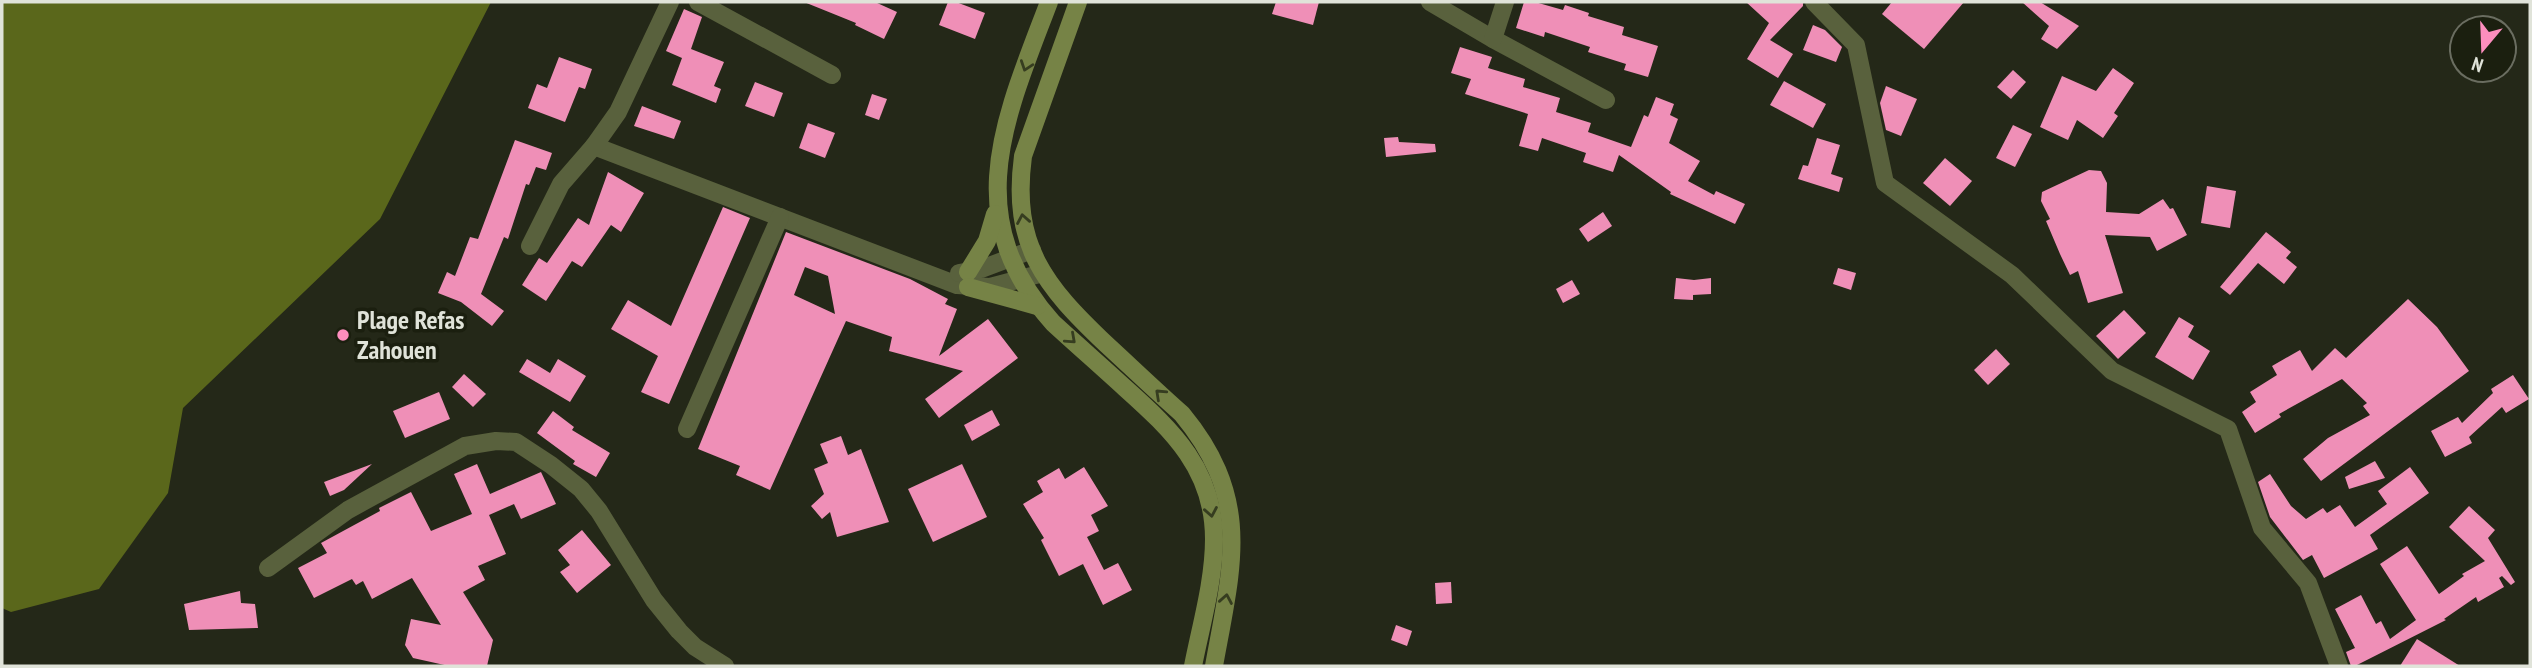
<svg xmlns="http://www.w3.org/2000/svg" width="2532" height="668" font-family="'PT Sans Narrow',sans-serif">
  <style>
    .water { fill: #5a671b }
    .building { fill: #ef8fb7; fill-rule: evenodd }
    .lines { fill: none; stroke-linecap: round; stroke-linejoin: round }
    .minor { stroke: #59613d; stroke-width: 18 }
    .secondary { stroke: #768346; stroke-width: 18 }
    .oneway { stroke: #363d20 }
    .poi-dot { fill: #fd8ebe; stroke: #1b1f0f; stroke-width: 2.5 }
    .labels { text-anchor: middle; stroke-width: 7; stroke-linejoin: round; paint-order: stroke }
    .poi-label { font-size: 26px; font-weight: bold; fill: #e0e3d9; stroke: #1b1f0f; text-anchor: start }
  </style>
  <rect width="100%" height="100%" fill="#242818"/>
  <polygon class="water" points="2,2 491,2 380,219 183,408 168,493 99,589 11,612 2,608"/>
  <g class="building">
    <polygon points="804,2 875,2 897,12 884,39 855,25 856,23"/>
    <polygon points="948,2 956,2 985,13 975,39 939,25"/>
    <polygon points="1276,2 1319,2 1313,25 1272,14"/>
    <polygon points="1524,2 1535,2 1563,10 1565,5 1589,13 1588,16 1624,27 1622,35 1658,46 1648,77 1624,70 1626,64 1588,52 1590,47 1545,32 1544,37 1516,28"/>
    <polygon points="1746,2 1803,2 1803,6 1770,40 1793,54 1778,78 1747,59 1769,23"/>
    <polygon points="1892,2 1964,2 1924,49 1882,14"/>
    <polygon points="2022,2 2040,2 2079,26 2057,49 2041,39 2049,26"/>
    <polygon points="684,9 702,17 691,49 724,62 714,86 721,89 716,103 672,85 682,58 666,51"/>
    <polygon points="1813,25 1825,30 1842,47 1836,62 1803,50"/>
    <polygon points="1460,47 1492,57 1488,68 1525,79 1523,87 1560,98 1556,112 1591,123 1588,132 1631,147 1644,115 1648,117 1656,97 1674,104 1670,115 1678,119 1669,143 1700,161 1688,181 1714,195 1716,191 1745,204 1735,224 1670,194 1671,192 1619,155 1613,172 1583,162 1586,153 1542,138 1538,151 1519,146 1528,114 1465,94 1471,79 1451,73"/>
    <polygon points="559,57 592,69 585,89 579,87 565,122 528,108 537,84 547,88"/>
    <polygon points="2113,68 2134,83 2114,113 2118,116 2103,138 2077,120 2068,140 2040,127 2062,76 2096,91"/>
    <polygon points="2013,70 2026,82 2011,99 1997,87"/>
    <polygon points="1784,81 1826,104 1813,128 1770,105"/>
    <polygon points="755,82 783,93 774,117 745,106"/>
    <polygon points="1886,86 1917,99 1901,136 1886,130 1880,103"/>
    <polygon points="872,94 887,99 879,120 865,115"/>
    <polygon points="642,106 681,121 674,139 634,126"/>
    <polygon points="808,123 835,133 825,158 799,148"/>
    <polygon points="2013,125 2032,134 2015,167 1996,158"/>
    <polygon points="1398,137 1399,142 1435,144 1436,152 1386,157 1384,138"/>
    <polygon points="1817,138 1840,145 1831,174 1843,178 1839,192 1798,179 1803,165 1808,166"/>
    <polygon points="515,140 552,153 546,170 536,167 529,185 526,184 508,239 504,237 481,294 504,311 492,326 461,302 438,293 447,272 455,276 470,237 478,239"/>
    <polygon points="1945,158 1972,181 1950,206 1923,183"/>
    <polygon points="2089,170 2101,171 2107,183 2106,212 2139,214 2163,199 2170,209 2173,208 2187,235 2157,251 2150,237 2105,235 2123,293 2088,303 2078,271 2070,275 2060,254 2046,221 2050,219 2041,201 2042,192"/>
    <polygon points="608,172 644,193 621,232 611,225 582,267 572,261 546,301 522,285 539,258 547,263 578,218 589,225"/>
    <polygon points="2207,186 2236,191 2230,228 2201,223"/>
    <polygon points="723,207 750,218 669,404 641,392 658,356 611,329 628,300 671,326"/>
    <polygon points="1603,212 1612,226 1588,242 1579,229"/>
    <path d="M786,232L910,279L948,299L945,304L957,309L939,356L988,319L1018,358L939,418L925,399L963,371L889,351L892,337L846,321L770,490L736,475L740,466L698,449ZM805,267L828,276L835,314L794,295Z"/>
    <polygon points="2266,232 2291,252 2286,258 2297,267 2284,284 2258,263 2230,295 2220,287"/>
    <polygon points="1838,268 1856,273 1851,290 1833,284"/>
    <polygon points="1676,278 1694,280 1711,278 1711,294 1693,295 1693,300 1674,299"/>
    <polygon points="1572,280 1580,294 1563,303 1556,289"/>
    <polygon points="2408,299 2437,327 2469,371 2321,481 2303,459 2328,438 2370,415 2363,406 2367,403 2342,379 2279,414 2281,417 2255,433 2242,412 2256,402 2250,392 2277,375 2272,366 2300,350 2312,371 2335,348 2346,358"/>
    <polygon points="2124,310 2146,333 2118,359 2096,336"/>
    <polygon points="2179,317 2194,326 2188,337 2210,351 2193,380 2155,357"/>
    <polygon points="1996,349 2010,364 1988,385 1974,370"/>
    <polygon points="527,359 550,373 558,359 586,376 570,402 519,372"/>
    <polygon points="464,374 486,394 473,407 452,387"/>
    <polygon points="2513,375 2529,399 2506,413 2502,407 2469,437 2472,443 2445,457 2431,431 2458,417 2462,423 2493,393 2491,389"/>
    <polygon points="439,392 450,419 405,438 393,411"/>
    <polygon points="992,410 1000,425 972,441 964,425"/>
    <polygon points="553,411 574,427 572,430 610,453 596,477 573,464 575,461 537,433"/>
    <polygon points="841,436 848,455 861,449 889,522 837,537 830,512 822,519 811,506 824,494 814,469 828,463 820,444"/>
    <polygon points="2375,461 2385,478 2349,489 2345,477"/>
    <polygon points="372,464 344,490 330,496 324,482"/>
    <polygon points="477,464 490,494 541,472 556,504 521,519 514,504 489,515 506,554 478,566 485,580 463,592 493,640 487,666 449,666 413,658 405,645 411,619 441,625 412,578 372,599 363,581 356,585 352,579 314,598 298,568 327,553 321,543 380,511 379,508 411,492 431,531 472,514 454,474"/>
    <polygon points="962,464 987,517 933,542 908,489"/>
    <polygon points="1084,467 1108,506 1091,515 1099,531 1087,537 1104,570 1118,563 1132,590 1103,605 1083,564 1059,576 1041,540 1044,538 1023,504 1043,492 1037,481 1059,468 1065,479"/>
    <polygon points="2410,467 2429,493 2370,535 2378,549 2324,578 2312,555 2303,560 2270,517 2258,482 2270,474 2291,506 2306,519 2323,508 2327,513 2340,505 2355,527 2387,504 2378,491"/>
    <polygon points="2469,506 2495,530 2488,538 2515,582 2511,585 2502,576 2499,578 2504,587 2478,602 2476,597 2444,619 2446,620 2355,666 2351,666 2346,652 2355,648 2335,609 2361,595 2376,624 2381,621 2390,639 2416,620 2380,564 2407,546 2439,594 2464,576 2462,574 2485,561 2449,527"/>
    <polygon points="582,530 611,565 577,593 560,572 570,565 558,550"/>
    <polygon points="1451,582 1452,603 1436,604 1435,583"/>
    <polygon points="240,591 241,603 255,604 258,628 189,630 184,604"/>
    <polygon points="1396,625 1412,631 1407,646 1391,640"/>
    <polygon points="2417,639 2460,666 2400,666"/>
  </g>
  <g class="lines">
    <g class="minor">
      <polyline points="698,2 832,75"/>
      <polyline points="1430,2 1493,39 1606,100"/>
      <polyline points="1814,2 1856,45 1885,183 2012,275 2112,371 2228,429 2262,528 2308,583 2339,666"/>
      <polyline points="1493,39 1505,2"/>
      <polyline points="594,146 957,285 990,287 1043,273"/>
      <polyline points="530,246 561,184 594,146 618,112 670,2"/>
      <polyline points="959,273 981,269 1032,250"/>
      <polyline points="687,429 780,217"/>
      <polyline points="268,568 348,510 465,446 496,441 516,442 551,465 581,489 599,511 654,600 679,631 695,647 725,666"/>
    </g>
    <g class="secondary">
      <path d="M1049,2C1005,118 958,217 1053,323C1077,345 1101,366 1125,388C1173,431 1214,470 1214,539C1214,581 1201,625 1193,666"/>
      <path d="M1078,2L1023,156C1011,246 1045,286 1106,344C1131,367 1156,391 1182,414C1253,500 1232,566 1214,666"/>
      <polyline points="968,272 987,241 995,214"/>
      <polyline points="968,287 1037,306"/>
    </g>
  </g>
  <defs><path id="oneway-chevron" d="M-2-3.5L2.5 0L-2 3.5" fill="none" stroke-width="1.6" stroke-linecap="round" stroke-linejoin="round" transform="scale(1.75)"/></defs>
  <g class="oneway">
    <use href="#oneway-chevron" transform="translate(1026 66) rotate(109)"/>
    <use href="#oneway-chevron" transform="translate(1023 219) rotate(-100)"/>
    <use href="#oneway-chevron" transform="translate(1071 339) rotate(42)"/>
    <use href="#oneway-chevron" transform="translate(1160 394) rotate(-137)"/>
    <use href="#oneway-chevron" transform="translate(1211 512) rotate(80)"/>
    <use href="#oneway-chevron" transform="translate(1226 599) rotate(-80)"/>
  </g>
  <circle class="poi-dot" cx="343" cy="335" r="7"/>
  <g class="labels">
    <g class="poi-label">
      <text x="357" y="329">Plage Refas<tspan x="357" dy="30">Zahouen</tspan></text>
    </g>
  </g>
  <rect width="2532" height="668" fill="none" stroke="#e0e3d9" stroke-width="7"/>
  <g transform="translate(2483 49) rotate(199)"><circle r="33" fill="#1b1f0f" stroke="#6a6d60" stroke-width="2"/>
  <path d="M0-5L12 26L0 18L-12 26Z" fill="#fd8ebe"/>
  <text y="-10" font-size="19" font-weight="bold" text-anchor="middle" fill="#e0e3d9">N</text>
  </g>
</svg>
